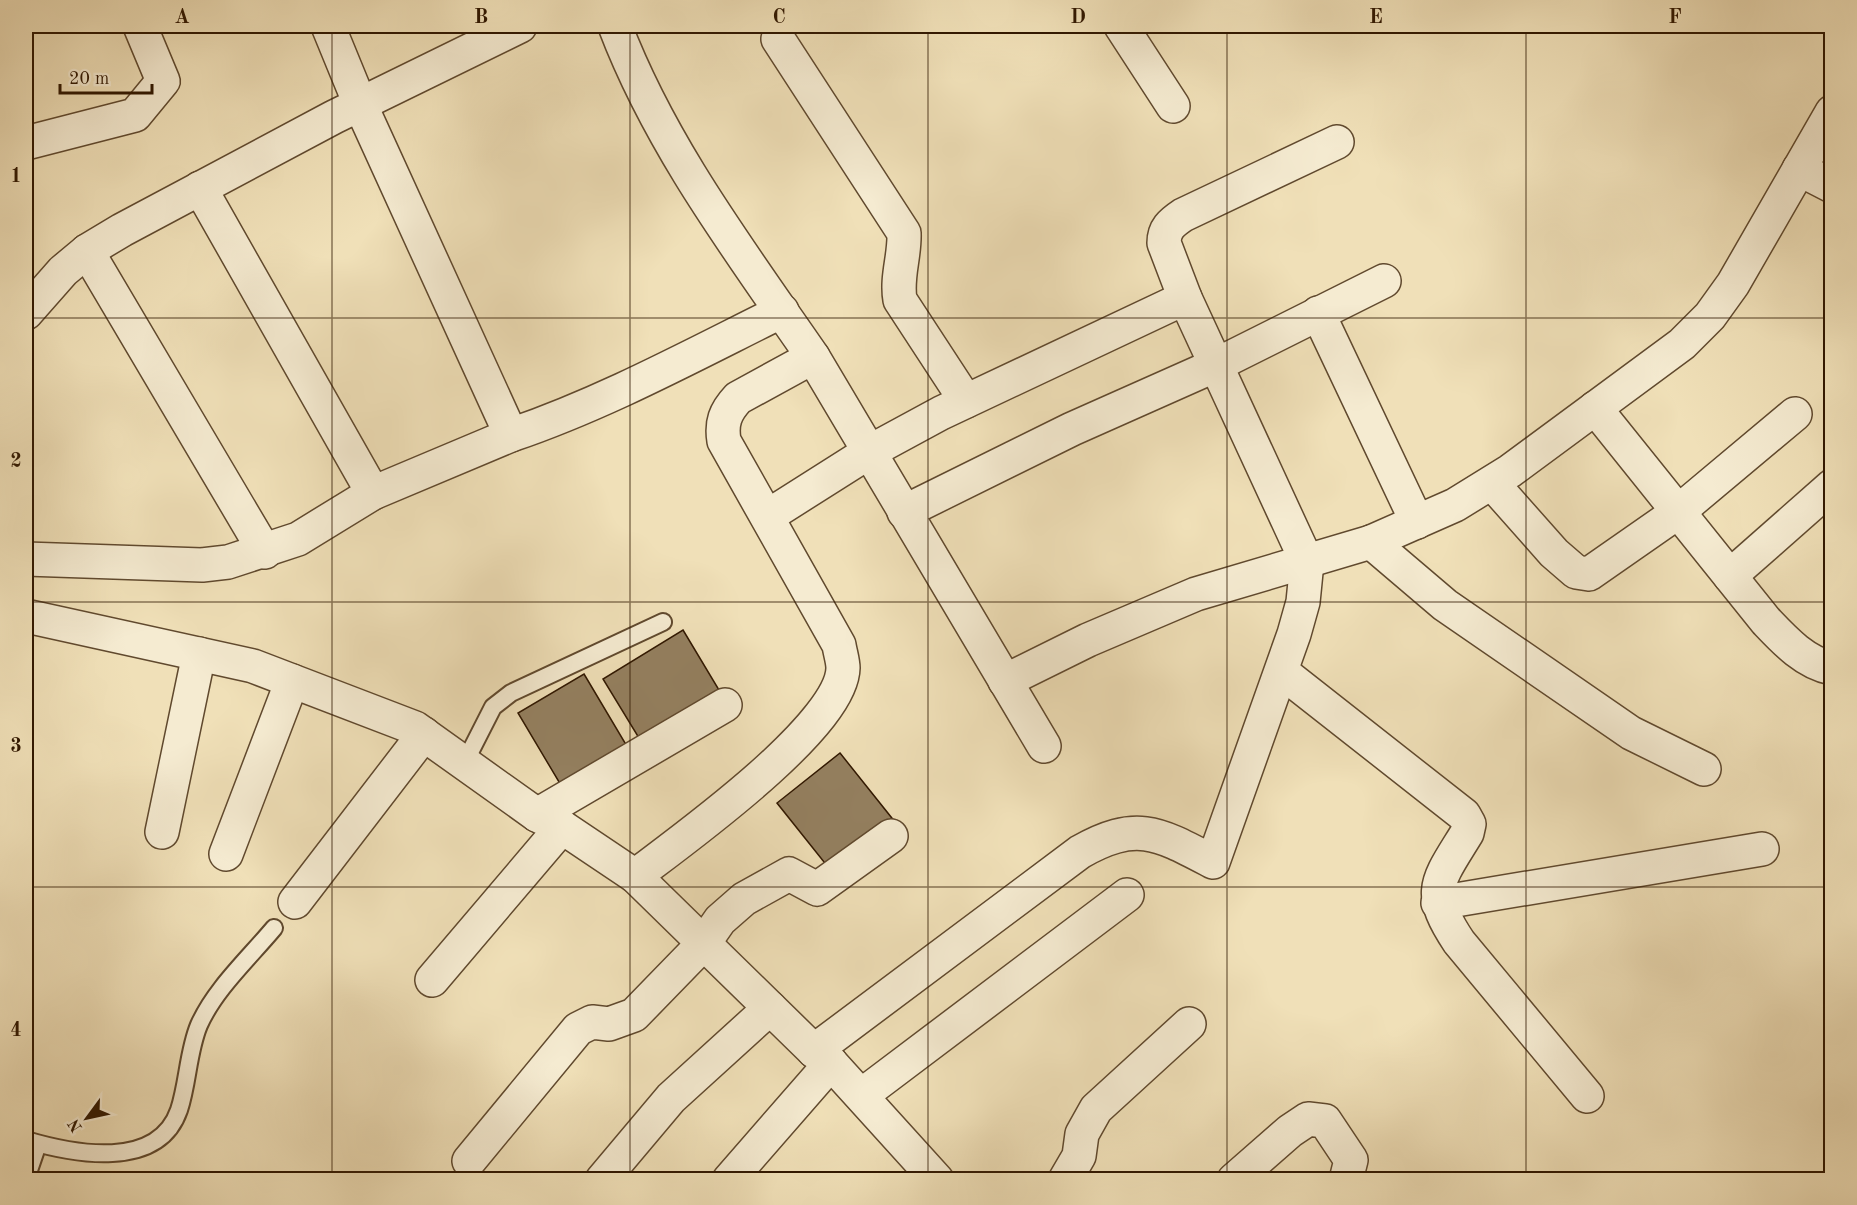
<svg xmlns="http://www.w3.org/2000/svg" width="1857" height="1205" font-family="'Old Standard TT',serif">
  <style>
    .building { fill: #948060; stroke: #301700; stroke-width: 1.5 }
    .lines { fill: none; stroke-linecap: round; stroke-linejoin: round }
    .service-casing { stroke: #60492e; stroke-width: 20 }
    .minor-casing { stroke: #60492e; stroke-width: 36 }
    .service { stroke: #f5ebd1; stroke-width: 16 }
    .minor { stroke: #f5ebd1; stroke-width: 33 }
    .grid { fill: none; stroke: #301700; stroke-width: 1.5; stroke-opacity: 0.55 }
    .neatline { fill: none; stroke: #301700; stroke-width: 2 }
    .grid-label { font-size: 20px; text-anchor: middle; font-weight: bold; fill: #301700 }
  </style>
  <rect width="100%" height="100%" fill="#f0e0b8"/>
  <filter id="stains"><feTurbulence type="fractalNoise" baseFrequency=".00333" numOctaves="4"/><feColorMatrix values="0 0 0 0 .2 0 0 0 0 .09 0 0 0 0 .02 0 0 0 .5 -.17"/></filter>
  <radialGradient id="worn" r=".72"><stop offset=".6" stop-color="#630" stop-opacity="0"/><stop offset="1" stop-color="#630" stop-opacity=".3"/></radialGradient>
  <g class="building">
    <polygon points="683,630 722,695 642,743 603,679"/>
    <polygon points="584,674 631,753 565,792 518,713"/>
    <polygon points="840,753 895,822 832,872 777,803"/>
  </g>
  <g class="lines">
    <g class="service-casing">
      <g id="service">
        <polyline points="465,762 493,707 511,693 663,622"/>
        <path d="M26,1140C73,1154 158,1171 179,1110C188,1083 188,1051 199,1025C215,989 249,958 274,928"/>
        <polyline points="26,1179 38,1144"/>
      </g>
    </g>
    <g class="minor-casing">
      <g id="minor">
        <path d="M615,26C661,147 740,251 813,357L738,398C725,412 721,423 724,441L839,645C840,652 843,661 843,668C842,726 681,841 635,876"/>
        <polyline points="1121,26 1173,106"/>
        <path d="M778,39L904,233C905,256 896,277 900,300L966,401"/>
        <polyline points="26,143 135,115 163,81 140,26"/>
        <polyline points="1799,169 1832,186"/>
        <polyline points="200,188 373,493"/>
        <polyline points="87,251 265,552"/>
        <polyline points="26,313 63,271 87,251 122,230 334,117 520,26"/>
        <polyline points="1318,313 1417,522"/>
        <polyline points="813,357 1044,746"/>
        <path d="M1595,408L1766,621C1784,640 1805,663 1832,668"/>
        <path d="M511,435C605,403 693,355 782,311"/>
        <polyline points="1492,483 1554,553 1576,572 1589,574 1678,512 1795,414"/>
        <polyline points="904,512 1072,429 1216,365 1384,281"/>
        <polyline points="768,516 869,452 941,413 1185,298"/>
        <polyline points="1371,542 1445,605 1631,733 1704,769"/>
        <polyline points="26,559 202,565 228,562 298,539 373,493 511,435 360,104 328,26"/>
        <polyline points="1730,576 1832,486"/>
        <polyline points="26,616 253,666 415,728 537,815 562,827 635,876 814,1051 831,1063 937,1180"/>
        <path d="M1282,672L1464,815L1469,824L1467,833C1437,882 1425,891 1459,942L1587,1096"/>
        <polyline points="1005,681 1088,640 1196,594 1371,542 1455,505 1510,471 1682,344 1710,316 1733,284 1832,112"/>
        <polyline points="537,815 725,705"/>
        <polyline points="162,832 199,654"/>
        <polyline points="226,854 292,681"/>
        <polyline points="295,902 424,734"/>
        <polyline points="1438,903 1762,849"/>
        <polyline points="432,980 562,827"/>
        <path d="M814,1051L1080,852C1137,820 1158,833 1213,862L1294,634L1303,602L1307,562L1185,298L1164,243C1164,229 1171,223 1183,215L1337,142"/>
        <polyline points="862,1095 1127,895"/>
        <polyline points="469,1161 578,1029 592,1022 609,1024 634,1015 704,943 720,920 744,899 789,874 817,889 891,836"/>
        <polyline points="602,1180 671,1098 770,1008"/>
        <polyline points="729,1180 831,1063"/>
        <polyline points="1065,1180 1079,1156 1082,1134 1096,1109 1189,1024"/>
        <polyline points="1234,1180 1290,1131 1308,1119 1325,1121 1351,1160 1346,1180"/>
      </g>
    </g>
    <use href="#service" class="service"/>
    <use href="#minor" class="minor"/>
  </g>
  <path class="grid" d="M332,26V1180M630,26V1180M928,26V1180M1227,26V1180M1526,26V1180M26,318H1832M26,602H1832M26,887H1832"/>
  <rect width="1857" height="1205" fill="none" stroke="#f0e0b8" stroke-width="66"/>
  <g transform="translate(87 1118) rotate(237)" stroke="#f5ebd1" stroke-width="4.5" paint-order="stroke">
  <path d="M0-4.5L10 22L0 15L-10 22Z" fill="#301700"/>
  <text y="-9" font-size="16" font-weight="bold" text-anchor="middle" fill="#301700">N</text>
  </g>
  <path d="M60 84v9h92v-9" fill="none" stroke="#301700" stroke-width="3"/>
  <text x="69" y="84" font-size="18" fill="#301700" stroke="#f5ebd1" stroke-width="4.5" paint-order="stroke">20 m</text>
  <rect x="33" y="33" width="1791" height="1139" class="neatline"/>
  <g class="grid-label">
    <text x="182" y="23">A</text>
    <text x="481" y="23">B</text>
    <text x="779" y="23">C</text>
    <text x="1078" y="23">D</text>
    <text x="1376" y="23">E</text>
    <text x="1675" y="23">F</text>
    <text x="16" y="182">1</text>
    <text x="16" y="467">2</text>
    <text x="16" y="752">3</text>
    <text x="16" y="1036">4</text>
  </g>
  <rect width="100%" height="100%" filter="url(#stains)"/>
  <rect width="100%" height="100%" fill="url(#worn)"/>
</svg>
